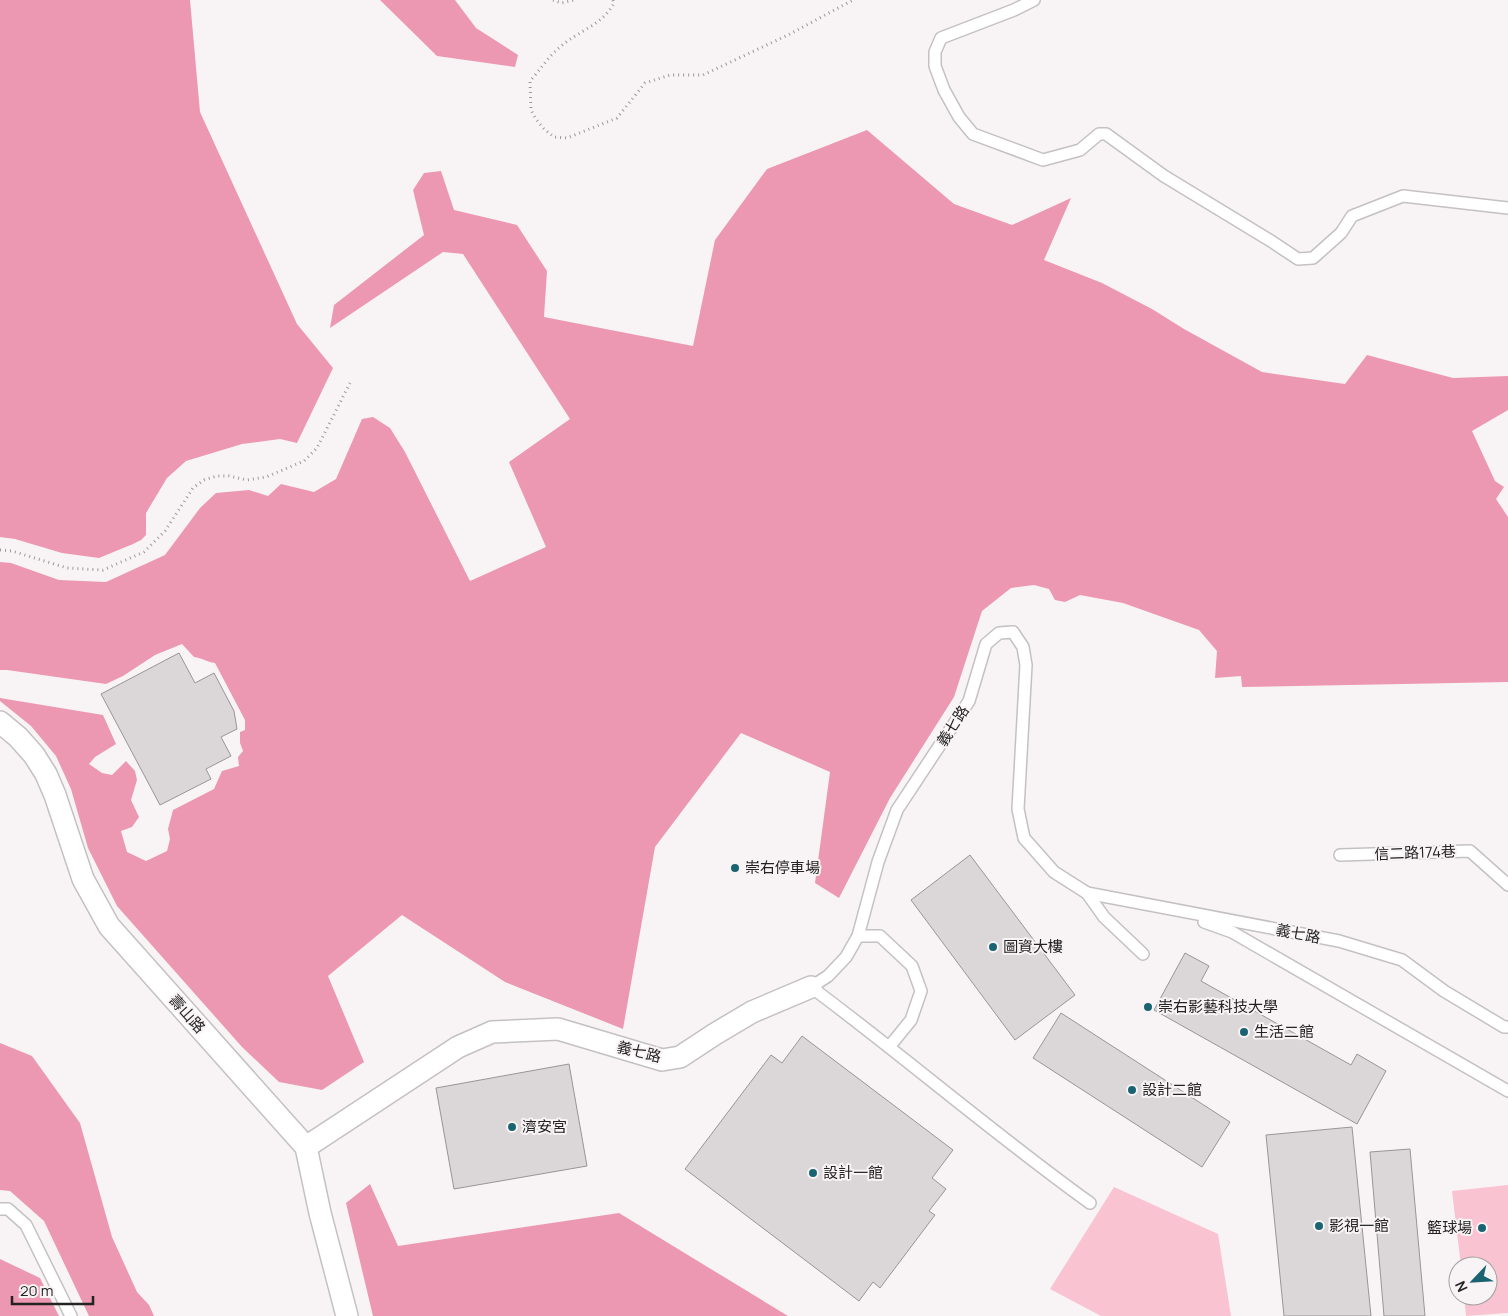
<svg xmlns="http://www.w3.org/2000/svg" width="1508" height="1316" font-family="Manrope,'Noto Sans TC',sans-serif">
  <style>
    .green { fill: #f9c3d2 }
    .forest { fill: #ed98b2 }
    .building { fill: #dbd7d8; stroke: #999596 }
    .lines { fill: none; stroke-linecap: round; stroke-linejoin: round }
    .lane-casing { stroke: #c5c1c2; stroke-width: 14 }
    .street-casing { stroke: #c5c1c2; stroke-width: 24 }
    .path { stroke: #9b9999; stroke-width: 3; stroke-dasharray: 1 4; stroke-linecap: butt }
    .lane { stroke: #fff; stroke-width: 11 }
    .street { stroke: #fff; stroke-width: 21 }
    .poi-dot { fill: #1a6371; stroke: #f8f4f5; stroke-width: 2 }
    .labels { text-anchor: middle; stroke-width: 4; stroke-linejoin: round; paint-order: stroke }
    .street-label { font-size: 15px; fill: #242323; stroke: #f8f4f5 }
    .poi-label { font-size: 15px; fill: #242323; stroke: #f8f4f5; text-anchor: start }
  </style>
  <rect width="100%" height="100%" fill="#f8f4f5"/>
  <g class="green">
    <polygon points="1508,1185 1508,1313 1466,1316 1464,1296 1488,1296 1488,1266 1461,1266 1452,1191"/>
    <polygon points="1114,1187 1218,1234 1231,1316 1101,1316 1050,1289"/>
  </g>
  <g class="forest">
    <polygon points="0,0 190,0 200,112 297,324 333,368 297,443 280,439 242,444 186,461 167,478 146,513 146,535 141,540 133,544 99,558 62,553 15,539 0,537"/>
    <polygon points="380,0 455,0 476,28 518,55 515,67 437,56"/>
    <path d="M867,130L954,204L1012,225L1071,198L1044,260L1102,283L1152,309L1184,329L1262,372L1345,384L1367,355L1453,378L1508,376V410L1472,431L1495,481L1504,487L1496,499L1508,517V682L1242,687L1241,676L1215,678L1217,651L1199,630L1123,603L1080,595L1065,602L1055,600L1049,589L1034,585L1011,588L982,611L954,697L890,798L839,898L815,883L830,772L741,733L655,847L623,1029L505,982L402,915L328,976L364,1062L322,1090L279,1082L242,1047L117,906L88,848L71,789L56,756L31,726L0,701V698L103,715L116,744L95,757L89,764L102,773L112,775L126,761L135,771L137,780L131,800L139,817L132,827L121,831L127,852L146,861L167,851L170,839L168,829L173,810L214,789L222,771L239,766L238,757L243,751L240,743V732L245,730V720L215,663C207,662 202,658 194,657L182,644L155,655L123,676L106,684L7,670H0V562L11,563L59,580L106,582L165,555L200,508L216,493L249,490L268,496L281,484L314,492L336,479L362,419L373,417L390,428L405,452L470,581L546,547L509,462L570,419L463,254L443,252L330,328L334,305L424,235L413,190L424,173L441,171L454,210L517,225L547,271L544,317L693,346L715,240L767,169Z"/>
    <polygon points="0,1043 32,1056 80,1123 112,1237 137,1292 149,1305 154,1316 89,1316 44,1221 10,1191 0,1190"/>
    <polygon points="370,1184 398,1246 619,1213 788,1316 373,1316 346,1203"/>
    <polygon points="0,1259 40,1278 59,1316 0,1316"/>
  </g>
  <g class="building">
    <polygon points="179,653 195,683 214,673 234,711 237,729 221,737 231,756 206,769 211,779 160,805 101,694"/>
    <polygon points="970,855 1075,995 1015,1040 911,900"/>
    <polygon points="1185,953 1209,966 1201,981 1351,1065 1357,1054 1386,1071 1357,1124 1154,1010"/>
    <polygon points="1061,1013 1230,1122 1202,1167 1033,1058"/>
    <polygon points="802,1036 953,1150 932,1178 946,1189 929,1211 935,1215 880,1288 873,1282 859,1301 685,1169 771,1055 782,1063"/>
    <polygon points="569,1064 587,1166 454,1189 436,1088"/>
    <polygon points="1352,1127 1371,1316 1284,1316 1266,1135"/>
    <polygon points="1410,1149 1425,1316 1384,1316 1370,1152"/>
  </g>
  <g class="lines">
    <g class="lane-casing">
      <g id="lane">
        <polyline points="1034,0 1014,10 941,38 935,52 935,66 944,90 959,117 973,134 1043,160 1080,150 1099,134 1106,134 1164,176 1271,241 1298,259 1313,258 1341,233 1352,216 1403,196 1508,208"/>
        <polyline points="1340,855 1470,851 1508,885"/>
        <polyline points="1087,893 1104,917 1143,954"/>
        <polyline points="1204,922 1232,932 1508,1091"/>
        <polyline points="858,936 880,936 912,966 921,991 911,1020 889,1047"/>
        <path d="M1090,1203C994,1134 905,1057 811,987L828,976L846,957L858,936L878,862L897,810L969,701L986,644L999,633L1013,632L1023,647L1026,665L1018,809L1024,838L1054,872L1087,893L1339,941L1402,960L1444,991L1504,1027H1508"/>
        <polyline points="0,1209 8,1209 26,1225 71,1316"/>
      </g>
    </g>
    <g class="street-casing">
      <g id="street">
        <polyline points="0,722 18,737 34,755 46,774 55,795 83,879 109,926 306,1147 320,1213 347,1316"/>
        <polyline points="306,1147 458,1047 492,1032 558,1029 662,1060 680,1057 715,1034 752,1012 811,987"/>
      </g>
    </g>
    <g class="path">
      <polyline points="553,0 561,3 574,0"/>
      <path d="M613,0L614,3C602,26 577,31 559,48C548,57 540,70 530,81L531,110L536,119L544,129L554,137L567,138L617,118L645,83L670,75H703L788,35L853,0"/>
      <polyline points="0,550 12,551 67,568 103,570 144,552 165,531 193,488 204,480 217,476 229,476 247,480 266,477 304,461 317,448 350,383"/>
    </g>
    <use href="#lane" class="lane"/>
    <use href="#street" class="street"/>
  </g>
  <g class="poi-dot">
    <circle cx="735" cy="868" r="5"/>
    <circle cx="993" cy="947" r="5"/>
    <circle cx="1148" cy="1007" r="5"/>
    <circle cx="1244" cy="1032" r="5"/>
    <circle cx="1132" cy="1090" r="5"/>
    <circle cx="512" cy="1127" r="5"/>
    <circle cx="813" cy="1173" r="5"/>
    <circle cx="1319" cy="1226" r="5"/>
    <circle cx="1482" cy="1228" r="5"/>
  </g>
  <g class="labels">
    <g class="street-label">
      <text transform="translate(953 726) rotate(-57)" y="5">義七路</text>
      <text transform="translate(1415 853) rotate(-2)" y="5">信二路174巷</text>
      <text transform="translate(1298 934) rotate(11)" y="5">義七路</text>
      <text transform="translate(187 1014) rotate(48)" y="5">壽山路</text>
      <text transform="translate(639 1052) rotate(14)" y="5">義七路</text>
    </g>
    <g class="poi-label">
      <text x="745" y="873">崇右停車場</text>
      <text x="1003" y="952">圖資大樓</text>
      <text x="1158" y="1012">崇右影藝科技大學</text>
      <text x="1254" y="1037">生活二館</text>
      <text x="1142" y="1095">設計二館</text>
      <text x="522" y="1132">濟安宮</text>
      <text x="823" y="1178">設計一館</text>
      <text x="1329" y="1231">影視一館</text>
      <text x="1472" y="1233" text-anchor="end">籃球場</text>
    </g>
  </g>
  <g transform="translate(1473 1281) rotate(245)"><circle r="24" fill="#f8f4f5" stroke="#a3a0a1"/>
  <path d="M0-4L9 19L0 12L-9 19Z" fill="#1a6371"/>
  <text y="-8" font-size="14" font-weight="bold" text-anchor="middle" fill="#242323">N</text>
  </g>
  <path d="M12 1296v8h81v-8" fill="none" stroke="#242323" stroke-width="2.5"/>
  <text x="20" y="1296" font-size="15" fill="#242323" stroke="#f8f4f5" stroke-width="4" paint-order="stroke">20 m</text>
</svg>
